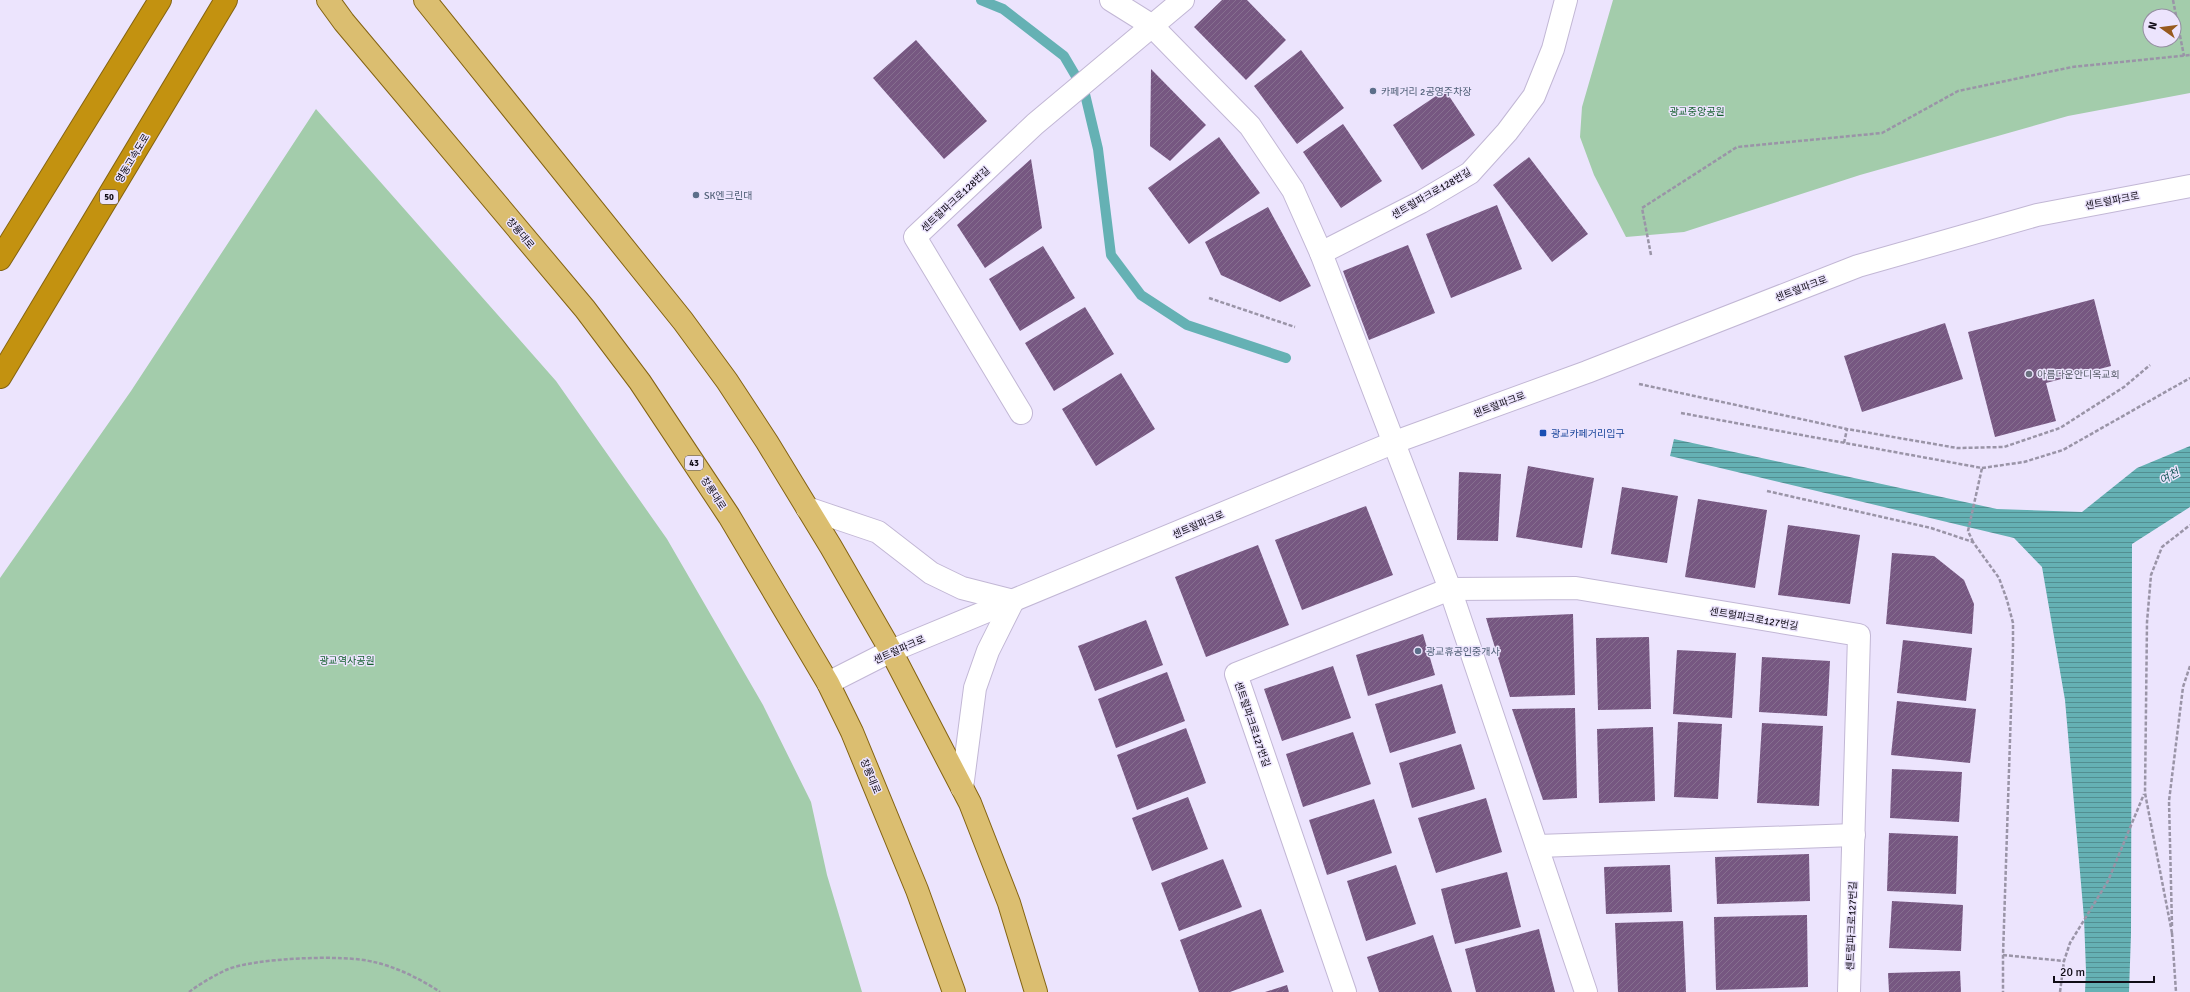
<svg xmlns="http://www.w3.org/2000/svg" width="2190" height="992" font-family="Signika,'Noto Sans KR',sans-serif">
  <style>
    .park { fill: #a3ccab; fill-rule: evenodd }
    .water { fill: url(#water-rules) }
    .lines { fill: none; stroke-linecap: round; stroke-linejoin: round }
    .stream { stroke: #65b1b4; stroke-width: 10 }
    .building { fill: url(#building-hatch) }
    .minor-casing { stroke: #c2b7d5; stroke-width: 24 }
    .major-casing { stroke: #846312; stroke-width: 24 }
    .highway-casing { stroke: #846312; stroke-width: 24 }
    .path { stroke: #9a94a7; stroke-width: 2.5; stroke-dasharray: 4 2; stroke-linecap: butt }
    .minor { stroke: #fff; stroke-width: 22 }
    .major { stroke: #dbbe70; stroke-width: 22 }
    .highway { stroke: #c39210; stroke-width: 22 }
    .service-dot { fill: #5c6f8a; stroke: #ece4fd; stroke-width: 1.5 }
    .worship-dot { fill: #6b7280; stroke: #ece4fd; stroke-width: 1.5 }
    .transit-dot { fill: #1a4fb4; stroke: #ece4fd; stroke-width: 1.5 }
    .labels { text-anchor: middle; stroke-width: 3; stroke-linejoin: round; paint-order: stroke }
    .shield { fill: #ece4fd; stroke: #524d5b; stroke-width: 1 }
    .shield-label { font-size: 9px; font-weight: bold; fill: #100c16 }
    .service-label { font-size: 10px; fill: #4e5e75; stroke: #ece4fd; text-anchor: start }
    .park-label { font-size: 10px; fill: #166030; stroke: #ece4fd }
    .street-label { font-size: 10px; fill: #100c16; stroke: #ece4fd }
    .worship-label { font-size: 10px; fill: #5b616d; stroke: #ece4fd; text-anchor: start }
    .transit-label { font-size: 10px; fill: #164399; stroke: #ece4fd; text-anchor: start }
    .water-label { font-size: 11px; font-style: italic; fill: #155759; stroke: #ece4fd }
  </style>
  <defs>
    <pattern id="water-rules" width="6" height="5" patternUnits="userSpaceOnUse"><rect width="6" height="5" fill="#65b1b4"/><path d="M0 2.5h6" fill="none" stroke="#528e91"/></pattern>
    <pattern id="building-hatch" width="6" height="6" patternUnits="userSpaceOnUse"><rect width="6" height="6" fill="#765781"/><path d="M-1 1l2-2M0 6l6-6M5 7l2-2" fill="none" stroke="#866f8f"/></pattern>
  </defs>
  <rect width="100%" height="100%" fill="#ece4fd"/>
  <g class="park">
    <path d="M1613,0H2190V93L2068,116L1860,175L1684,232L1626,237L1594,175L1580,137L1582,107ZM2150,16H2174V40H2150Z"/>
    <polygon points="316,109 556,381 667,539 763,705 811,802 827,875 862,992 0,992 0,578 131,391"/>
  </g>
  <polygon class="water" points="1674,439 1997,509 2082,512 2137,468 2190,446 2190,507 2132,544 2131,934 2129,992 2085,992 2086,971 2084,918 2065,700 2042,567 2014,538 1670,456"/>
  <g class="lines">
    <polyline class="stream" points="981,0 1003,9 1064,56 1084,90 1098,149 1111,255 1141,295 1187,325 1286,358"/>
  </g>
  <g class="building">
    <polygon points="1222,0 1247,0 1286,40 1246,80 1194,27"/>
    <polygon points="916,40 987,121 944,159 873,78"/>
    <polygon points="1301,50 1344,108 1297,144 1254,86"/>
    <polygon points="1151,69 1206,125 1170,161 1150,146"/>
    <polygon points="1445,90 1475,135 1422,170 1393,125"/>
    <polygon points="1343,124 1382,181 1341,208 1303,152"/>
    <polygon points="1219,137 1260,193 1189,244 1148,188"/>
    <polygon points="1529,157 1588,234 1552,262 1493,185"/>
    <polygon points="1031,159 1042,228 985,268 957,225"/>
    <polygon points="1497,205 1522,269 1451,298 1426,234"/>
    <polygon points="1268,207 1311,286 1280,302 1221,275 1205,242"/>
    <polygon points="1408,245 1435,313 1369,340 1343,271"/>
    <polygon points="1043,246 1075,298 1020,331 989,279"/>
    <polygon points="2094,299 2111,366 2046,383 2056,421 1995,437 1968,332"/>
    <polygon points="1085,307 1114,354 1054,391 1025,343"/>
    <polygon points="1945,323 1963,379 1862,412 1844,356"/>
    <polygon points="1121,373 1155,429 1096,466 1062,409"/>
    <polygon points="1528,466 1594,478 1582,548 1516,537"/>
    <polygon points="1459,472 1501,474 1498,541 1457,540"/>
    <polygon points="1622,487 1678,496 1667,563 1611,554"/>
    <polygon points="1698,499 1767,510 1755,588 1685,577"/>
    <polygon points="1366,506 1393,575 1302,610 1275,540"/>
    <polygon points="1788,525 1860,535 1850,604 1778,595"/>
    <polygon points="1258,545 1289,625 1206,657 1175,577"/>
    <polygon points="1892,553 1934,556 1964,580 1974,604 1972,634 1886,624"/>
    <polygon points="1573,614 1575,695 1510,697 1486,618"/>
    <polygon points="1146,620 1163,665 1095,691 1078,646"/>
    <polygon points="1423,634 1435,675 1368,696 1356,655"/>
    <polygon points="1649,637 1651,709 1598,710 1596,638"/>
    <polygon points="1903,640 1972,648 1966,701 1897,693"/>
    <polygon points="1677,650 1736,653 1732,718 1673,714"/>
    <polygon points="1762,657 1830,661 1827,716 1759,712"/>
    <polygon points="1333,666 1351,718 1282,741 1264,689"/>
    <polygon points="1167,672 1185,721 1116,748 1098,699"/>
    <polygon points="1442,684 1456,733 1390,753 1375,704"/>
    <polygon points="1897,701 1976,709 1970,763 1891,755"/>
    <polygon points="1575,708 1577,798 1543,800 1512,709"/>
    <polygon points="1678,722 1722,724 1718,799 1674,797"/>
    <polygon points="1762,723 1823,726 1819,806 1757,803"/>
    <polygon points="1653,727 1655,801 1599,803 1597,729"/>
    <polygon points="1186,728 1206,783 1137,810 1117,755"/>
    <polygon points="1353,732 1371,784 1303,807 1286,754"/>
    <polygon points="1461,744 1475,789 1412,808 1399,763"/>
    <polygon points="1892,769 1962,772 1959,822 1890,818"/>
    <polygon points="1188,797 1208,849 1152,871 1132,818"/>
    <polygon points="1486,798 1502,852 1436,873 1418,818"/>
    <polygon points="1374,799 1392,853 1327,875 1309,820"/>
    <polygon points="1889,833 1958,836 1956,894 1887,891"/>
    <polygon points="1809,854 1810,901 1717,904 1715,857"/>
    <polygon points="1223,859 1242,907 1179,931 1161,883"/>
    <polygon points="1396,865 1416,924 1366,941 1347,881"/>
    <polygon points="1670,865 1672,912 1606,914 1604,867"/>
    <polygon points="1507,872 1521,927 1455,944 1441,889"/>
    <polygon points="1892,901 1963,905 1961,951 1889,948"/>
    <polygon points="1261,909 1284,972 1230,992 1199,992 1180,940"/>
    <polygon points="1807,915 1808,987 1716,990 1714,917"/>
    <polygon points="1683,921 1686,992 1618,992 1615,923"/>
    <polygon points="1539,929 1555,992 1476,992 1465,949"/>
    <polygon points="1433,935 1452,992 1379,992 1367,957"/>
    <polygon points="1960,971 1961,992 1889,992 1888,973"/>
    <polygon points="1287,985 1289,992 1265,992"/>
  </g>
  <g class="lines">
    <g class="minor-casing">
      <g id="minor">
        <polyline points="1111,0 1151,25 1250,126 1293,190 1321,253 1450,589 1586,992"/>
        <polyline points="1321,253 1421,202 1470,173 1507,132 1534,96 1553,49 1566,0"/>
        <polyline points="1021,413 915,237 1035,124 1183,0"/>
        <polyline points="807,508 878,532 931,573 962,588 1013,601 988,651 975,688 962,788"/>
        <polyline points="828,683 891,651 1395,442 1587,372 1858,266 2037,215 2190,186"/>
        <polyline points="1538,846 1854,835"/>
        <polyline points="1345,992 1236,674 1450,589 1576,588 1859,635 1849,992"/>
      </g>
    </g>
    <g class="major-casing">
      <g id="major">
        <polyline points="328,0 344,22 585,309 640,382 729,516 828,683 852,732 917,890 954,992"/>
        <polyline points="425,0 683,321 727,381 767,442 831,547 891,651 970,803 1009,903 1036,992"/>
      </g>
    </g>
    <g class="highway-casing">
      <g id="highway">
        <polyline points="0,259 160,0"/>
        <polyline points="0,377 226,0"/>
      </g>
    </g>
    <g class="path">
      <polyline points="2173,0 2184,56"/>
      <polyline points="1651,255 1642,208 1737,147 1882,133 1958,91 2072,67 2190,55"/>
      <polyline points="1209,298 1295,327"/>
      <polyline points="1639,384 1847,429 1957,448 2004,447 2060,428 2124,387 2150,365"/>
      <polyline points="1681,413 1982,468 2024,462 2063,450 2190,378"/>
      <polyline points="1844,443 1847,429"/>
      <polyline points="1767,491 1931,528 1973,542 1999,578 2007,600 2013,623 2013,648 2003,955 2003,992"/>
      <polyline points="1973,542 1968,531 1982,468"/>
      <polyline points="2172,926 2169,801 2183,687 2190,666"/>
      <polyline points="2172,933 2145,793 2147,622 2151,575 2162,547 2190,525"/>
      <polyline points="2172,933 2176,992"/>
      <polyline points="2003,955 2064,961"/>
      <path d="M189,992C200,984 213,976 226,970C253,958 344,954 374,962C396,967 421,979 440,992"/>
      <polyline points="2060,992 2064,961 2070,943 2108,881 2144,794"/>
    </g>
    <use href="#minor" class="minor"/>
    <use href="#major" class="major"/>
    <use href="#highway" class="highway"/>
  </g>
  <g class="service-dot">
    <circle cx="1373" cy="91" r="4"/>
    <circle cx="696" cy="195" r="4"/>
    <circle cx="1418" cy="651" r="4"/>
  </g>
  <circle class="worship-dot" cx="2029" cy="374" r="4"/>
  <rect class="transit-dot" x="1539" y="429" width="8" height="8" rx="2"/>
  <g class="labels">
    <g class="shield">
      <rect x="100" y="190" width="18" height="14" rx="3"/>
      <rect x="685" y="456" width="18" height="14" rx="3"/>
    </g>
    <g class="shield-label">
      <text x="109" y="200">50</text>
      <text x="694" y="466">43</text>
    </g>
    <g class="service-label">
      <text x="1381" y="95">카페거리 2공영주차장</text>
      <text x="704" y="199">SK엔크린대</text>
      <text x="1426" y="655">광교휴공인중개사</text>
    </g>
    <g class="park-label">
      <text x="1697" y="115">광교중앙공원</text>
      <text x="347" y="664">광교역사공원</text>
    </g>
    <g class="street-label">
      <text transform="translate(132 158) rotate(-59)" y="4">영동고속도로</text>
      <text transform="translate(1431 193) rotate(-30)" y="4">센트럴파크로128번길</text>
      <text transform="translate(955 199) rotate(-43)" y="4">센트럴파크로128번길</text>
      <text transform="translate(2112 200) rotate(-11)" y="4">센트럴파크로</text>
      <text transform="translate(521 233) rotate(50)" y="4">창룡대로</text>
      <text transform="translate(1801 288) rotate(-21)" y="4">센트럴파크로</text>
      <text transform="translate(1499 404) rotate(-21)" y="4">센트럴파크로</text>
      <text transform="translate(714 493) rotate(57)" y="4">창룡대로</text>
      <text transform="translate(1198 524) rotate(-23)" y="4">센트럴파크로</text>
      <text transform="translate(1754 618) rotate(10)" y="4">센트럴파크로127번길</text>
      <text transform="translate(899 649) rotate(-24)" y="4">센트럴파크로</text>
      <text transform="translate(1253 724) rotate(71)" y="4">센트럴파크로127번길</text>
      <text transform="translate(871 776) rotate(67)" y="4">창룡대로</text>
      <text transform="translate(1851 926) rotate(-88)" y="4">센트럴파크로127번길</text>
    </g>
    <g class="worship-label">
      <text x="2037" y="378">아름다운안디옥교회</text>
    </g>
    <g class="transit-label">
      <text x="1551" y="437">광교카페거리입구</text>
    </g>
    <g class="water-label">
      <text transform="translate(2169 476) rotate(-29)" y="4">여천</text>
    </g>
  </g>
  <g transform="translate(2162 28) rotate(284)"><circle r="19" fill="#ece4fd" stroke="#948ea1"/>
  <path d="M0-3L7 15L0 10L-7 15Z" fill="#975a1e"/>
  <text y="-6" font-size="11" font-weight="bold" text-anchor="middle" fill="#100c16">N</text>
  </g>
  <path d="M2054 976v6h100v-6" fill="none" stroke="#100c16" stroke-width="2"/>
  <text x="2060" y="976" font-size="12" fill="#100c16" stroke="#ece4fd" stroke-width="3" paint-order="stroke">20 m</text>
</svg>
